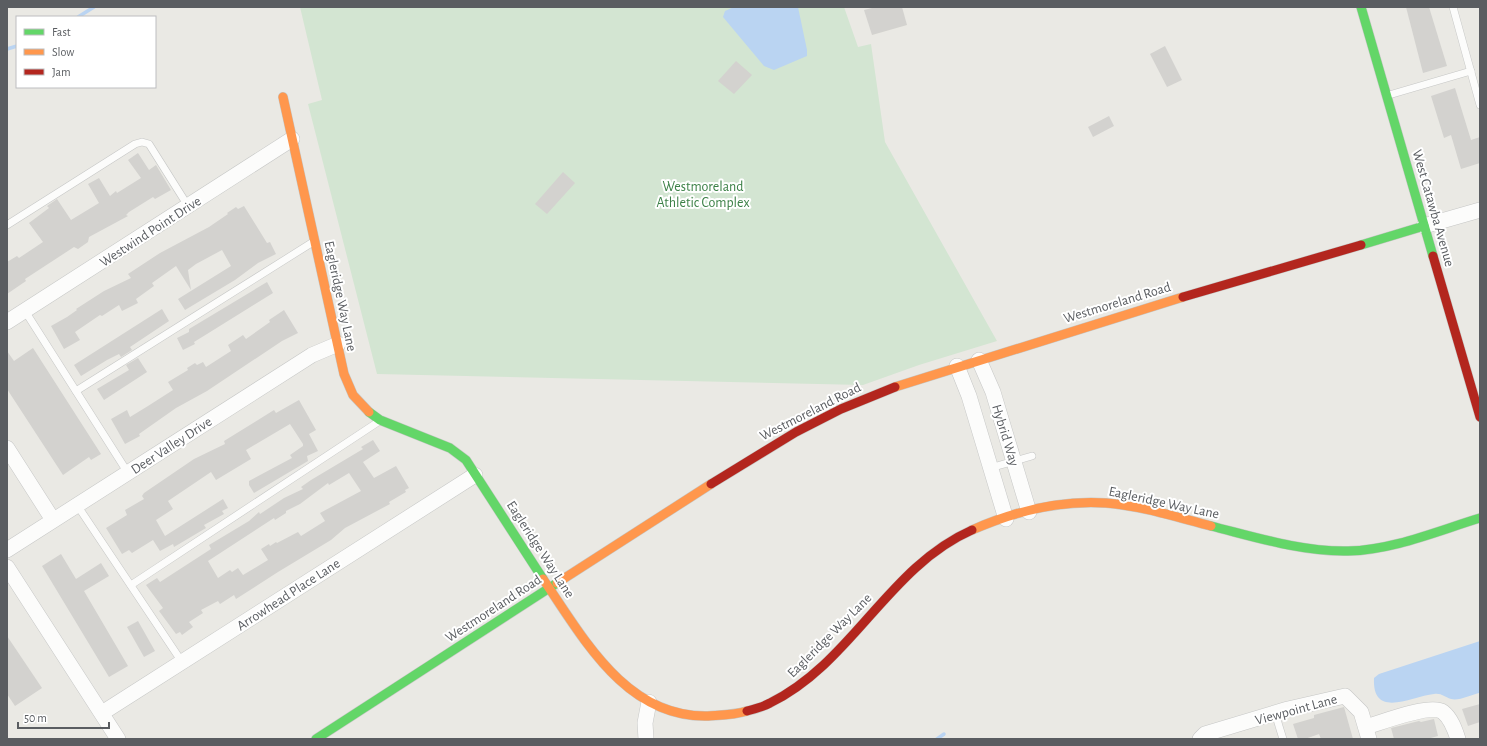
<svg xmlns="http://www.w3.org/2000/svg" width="1487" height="746" font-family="'Alegreya Sans',sans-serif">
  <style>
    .green { fill: #d3e5d2 }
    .water { fill: #bad4f2 }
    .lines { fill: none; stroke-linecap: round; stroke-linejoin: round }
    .stream { stroke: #bad4f2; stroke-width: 3.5 }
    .building { fill: #d3d2cf; fill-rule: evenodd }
    .lane-casing { stroke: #c6c7c6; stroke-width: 8 }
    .street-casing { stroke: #c6c7c6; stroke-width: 16 }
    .fast-casing { stroke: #c5c6c4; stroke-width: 10 }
    .slow-casing { stroke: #c5c6c4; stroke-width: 10 }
    .jam-casing { stroke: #c5c6c4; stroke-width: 10 }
    .lane { stroke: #fcfcfb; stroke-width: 7 }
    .street { stroke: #fcfcfb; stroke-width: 15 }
    .fast { stroke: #63d668; stroke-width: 9 }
    .slow { stroke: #ff974d; stroke-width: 9 }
    .jam { stroke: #b3261e; stroke-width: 9 }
    .labels { text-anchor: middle; stroke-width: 4; stroke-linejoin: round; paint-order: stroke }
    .park-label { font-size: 14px; fill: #3b8046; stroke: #fff }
    .street-label { font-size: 14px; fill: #5a5d61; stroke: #fff }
  </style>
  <rect width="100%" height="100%" fill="#eae9e4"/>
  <polygon class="green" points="300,7 844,7 858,47 871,44 885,142 997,341 919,365 863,385 377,374 308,104 322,100"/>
  <g class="water">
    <polygon points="734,7 798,7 807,50 807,56 774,70 764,66 723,17 725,11"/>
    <path d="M1480,641L1479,693C1471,695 1459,701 1451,699C1444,697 1442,693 1434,694C1412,696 1372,720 1374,678L1379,674Z"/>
  </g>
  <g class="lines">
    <g class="stream">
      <polyline points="78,17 94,7"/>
      <polyline points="7,49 17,46"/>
      <polyline points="937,739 944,734"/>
    </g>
  </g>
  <g class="building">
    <polygon points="876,7 902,7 907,25 872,35 864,10"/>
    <polygon points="1406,7 1429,7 1447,66 1423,73"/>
    <polygon points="1165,46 1182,80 1167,87 1150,54"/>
    <polygon points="736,61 752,75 734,94 718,81"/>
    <polygon points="1455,88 1471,140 1480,137 1480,163 1461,169 1451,135 1444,138 1431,96"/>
    <polygon points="1109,116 1114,126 1093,137 1088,127"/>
    <polygon points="138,153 149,170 156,165 171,190 155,199 153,197 129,212 126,215 128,216 89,237 88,242 78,249 74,247 25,279 26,281 7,294 7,262 17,256 19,258 43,242 29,223 49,208 47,206 57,199 71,220 99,203 88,184 99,178 110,196 116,191 117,193 141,178 128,160"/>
    <polygon points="563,172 575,183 547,214 535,204"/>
    <polygon points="244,206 267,243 270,242 276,254 258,263 235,280 185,310 178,299 231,266 222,250 196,264 188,270 191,290 176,266 152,283 154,286 136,299 138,303 122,311 119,305 102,316 100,315 75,332 80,340 64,349 51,326 67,317 77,310 76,309 104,291 131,278 128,274 160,253 209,227 228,214 227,213 236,207 238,209"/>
    <polygon points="267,282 273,293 207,334 194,342 195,344 183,350 177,338 189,332 189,329"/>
    <polygon points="162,309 169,321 130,347 132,350 121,357 119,354 107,360 81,376 74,365"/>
    <polygon points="284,310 298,333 282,341 207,391 176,408 139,434 140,436 125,444 111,419 127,410 130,417 148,406 173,390 168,382 188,370 187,368 195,363 197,365 203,362 206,367 231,351 228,345 243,335 246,339 270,322 269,320"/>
    <polygon points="33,348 101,454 91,460 89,457 63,475 7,389 7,351 14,361"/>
    <polygon points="138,358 147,372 104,400 97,389 129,370 126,365"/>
    <polygon points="299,400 316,430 309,434 318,451 307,456 308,461 254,493 249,485 249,481 292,458 290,455 303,446 303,444 290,424 246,450 251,459 216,480 211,472 168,501 173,509 156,520 165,536 223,499 228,508 222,511 224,514 204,525 206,528 174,547 173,544 160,551 153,540 132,553 129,550 122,554 106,528 127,515 125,510 144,499 142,496 144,493 194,459 225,444 224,441 274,410 276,413"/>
    <path d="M373,440L380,451L363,462L374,478L396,466L409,488L405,490L406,492L389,502L390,504L345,528L331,540L278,572L236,599L234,595L220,604L218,601L201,610L203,613L189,622L193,627L182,635L180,632L176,634L159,611L163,608L146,585L157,578L160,582L211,549L209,545L249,521L259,512L260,514L284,498L303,489L301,487L311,480L363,449L361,447ZM349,473L361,491L320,513L325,521L301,536L298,532L277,543L276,542L270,546L269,544L261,549L268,560L243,575L238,568L232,572L230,570L218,578L208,561L274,518L275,520L286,513V511L300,504L328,483L329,485Z"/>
    <polygon points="61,554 76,579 101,563 109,576 84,591 128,666 109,677 42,566"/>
    <polygon points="138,621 155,651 144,657 127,627"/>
    <polygon points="7,636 42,688 15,706 7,694"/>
    <polygon points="1480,704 1480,722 1468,726 1462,709"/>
    <polygon points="1344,707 1353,739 1321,739 1319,734 1305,739 1298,739 1293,724 1314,718 1314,715"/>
    <polygon points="1434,719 1438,736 1427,739 1394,739 1391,728 1419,721 1421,722"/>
  </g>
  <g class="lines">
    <g class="lane-casing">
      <g id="lane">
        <polyline points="1453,7 1480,105"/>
        <polyline points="1389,95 1471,71"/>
        <polyline points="7,225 135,144 142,142 149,144 188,206"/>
        <polyline points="25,311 128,473"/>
        <polyline points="76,391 313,242"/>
        <polyline points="990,468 1032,456"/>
        <polyline points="77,505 182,662"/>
        <polyline points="131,585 378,422"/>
        <polyline points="1275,713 1283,739"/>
      </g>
    </g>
    <g class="street-casing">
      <g id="street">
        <polyline points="1424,226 1480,210"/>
        <polyline points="7,322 292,139"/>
        <polyline points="979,360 993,392 1029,512"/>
        <polyline points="957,366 969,396 1006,519"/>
        <polyline points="7,448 53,520"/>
        <polyline points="7,550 312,355 338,344"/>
        <polyline points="7,567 118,739"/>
        <polyline points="102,713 475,475"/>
        <path d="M1366,727C1380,723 1431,703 1443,712C1451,718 1455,730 1458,739"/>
        <polyline points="646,739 645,723 649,702"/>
        <polyline points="1200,739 1205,734 1288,709 1345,696 1361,712 1369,739"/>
      </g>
    </g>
    <g class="fast-casing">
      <g id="fast">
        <polyline points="1361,7 1433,256"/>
        <polyline points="1361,245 1424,226"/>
        <polyline points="369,412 380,420 450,448 466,460 543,579"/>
        <path d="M1211,526C1255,537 1302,552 1348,551C1393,550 1437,531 1480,518"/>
        <polyline points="316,739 557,583"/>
      </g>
    </g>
    <g class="slow-casing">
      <g id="slow">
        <polyline points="283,97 344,374 353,395 369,412"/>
        <polyline points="895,387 1183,297"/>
        <path d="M972,530C1013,512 1061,500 1106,503C1142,506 1176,517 1211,526"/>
        <path d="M543,579C584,639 626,718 708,716C722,715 734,715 747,711"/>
        <polyline points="557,583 711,484"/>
      </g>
    </g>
    <g class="jam-casing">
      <g id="jam">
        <polyline points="1433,256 1480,417"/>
        <polyline points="1183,297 1361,245"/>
        <polyline points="711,484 796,432 841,409 895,387"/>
        <path d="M747,711C755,709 763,707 770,703C852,663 888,567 972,530"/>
      </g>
    </g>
    <use href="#lane" class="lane"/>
    <use href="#street" class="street"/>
    <use href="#fast" class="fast"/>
    <use href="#slow" class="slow"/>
    <use href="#jam" class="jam"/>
  </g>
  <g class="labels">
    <g class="park-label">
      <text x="703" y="191">Westmoreland<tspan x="703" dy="16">Athletic Complex</tspan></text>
    </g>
    <g class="street-label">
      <text transform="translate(1434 208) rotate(74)" y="5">West Catawba Avenue</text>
      <text transform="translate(150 231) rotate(-33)" y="5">Westwind Point Drive</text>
      <text transform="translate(341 296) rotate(78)" y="5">Eagleridge Way Lane</text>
      <text transform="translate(1117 302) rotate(-17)" y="5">Westmoreland Road</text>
      <text transform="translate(810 411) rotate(-27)" y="5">Westmoreland Road</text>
      <text transform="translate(1006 435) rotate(73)" y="5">Hybrid Way</text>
      <text transform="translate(171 445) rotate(-33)" y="5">Deer Valley Drive</text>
      <text transform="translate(1164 502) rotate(12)" y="5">Eagleridge Way Lane</text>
      <text transform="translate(541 549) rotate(57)" y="5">Eagleridge Way Lane</text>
      <text transform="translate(288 594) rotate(-33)" y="5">Arrowhead Place Lane</text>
      <text transform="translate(493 608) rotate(-33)" y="5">Westmoreland Road</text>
      <text transform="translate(829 635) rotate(-45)" y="5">Eagleridge Way Lane</text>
      <text transform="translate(1296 709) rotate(-15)" y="5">Viewpoint Lane</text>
    </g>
  </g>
  <rect width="1487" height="746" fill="none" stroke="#5a5d61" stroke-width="16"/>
  <rect x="16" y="16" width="140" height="72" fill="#ffffff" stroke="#bdbec0"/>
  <rect x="24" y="29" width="20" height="6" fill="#63d668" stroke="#bdbec0"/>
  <text x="52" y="36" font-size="12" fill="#5a5d61">Fast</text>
  <rect x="24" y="49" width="20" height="6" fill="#ff974d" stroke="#bdbec0"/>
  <text x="52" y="56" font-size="12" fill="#5a5d61">Slow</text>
  <rect x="24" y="69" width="20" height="6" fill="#b3261e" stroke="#bdbec0"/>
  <text x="52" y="76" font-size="12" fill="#5a5d61">Jam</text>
  <path d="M18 722v6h91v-6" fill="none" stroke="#5a5d61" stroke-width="2"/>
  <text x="24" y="722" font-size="12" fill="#5a5d61" stroke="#ffffff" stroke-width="3" paint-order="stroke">50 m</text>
</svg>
